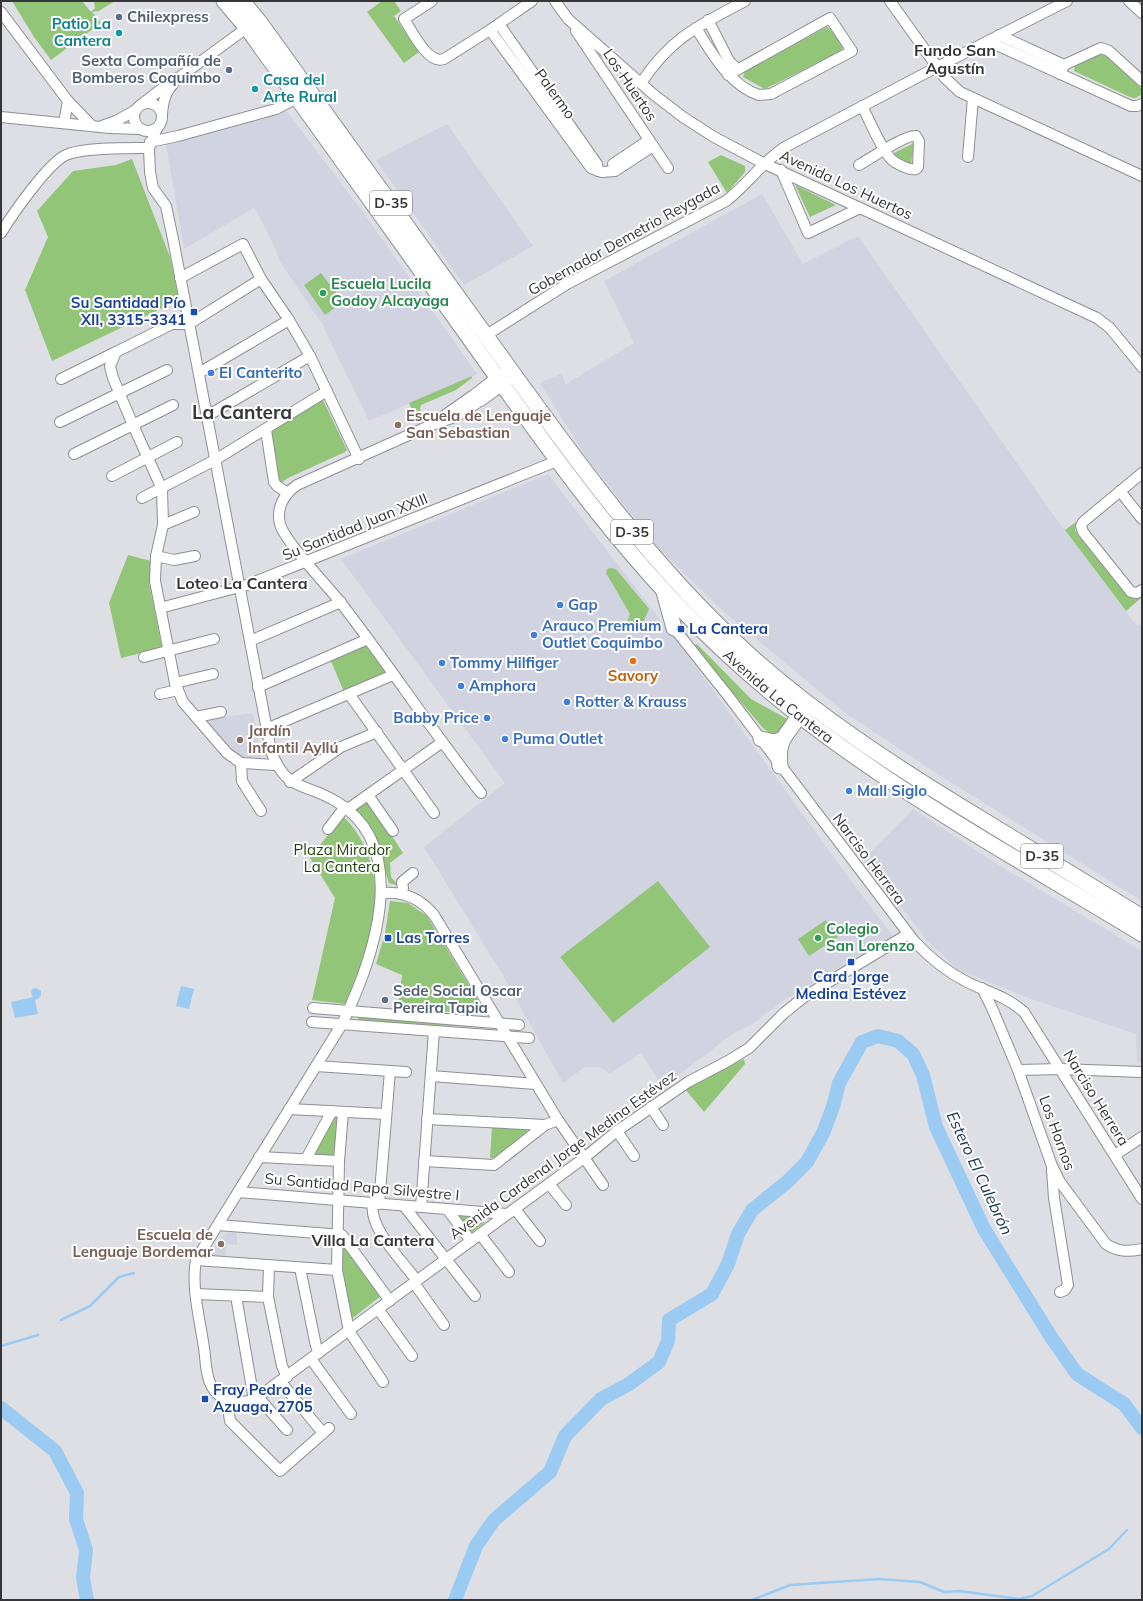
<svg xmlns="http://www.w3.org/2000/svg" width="1143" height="1601" font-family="Mulish,sans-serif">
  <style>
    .built { fill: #d1d3e0 }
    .green { fill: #93c579 }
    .water { fill: #9bcaf2 }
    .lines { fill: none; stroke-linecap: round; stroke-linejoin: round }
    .stream { stroke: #9bcaf2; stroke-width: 2.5 }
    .river { stroke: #9bcaf2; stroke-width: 14 }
    .minor-casing { stroke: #8e8f94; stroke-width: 12 }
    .highway-casing { stroke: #8e8f94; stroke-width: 17 }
    .minor { stroke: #fff; stroke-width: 10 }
    .highway { stroke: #fff; stroke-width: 15 }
    .service-dot { fill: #5c6f8a; stroke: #fff; stroke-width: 1.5 }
    .culture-dot { fill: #0f9aa8; stroke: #fff; stroke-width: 1.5 }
    .leisure-dot { fill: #2e9e5b; stroke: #fff; stroke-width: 1.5 }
    .transit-dot { fill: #1a4fb4; stroke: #fff; stroke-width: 1.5 }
    .shop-dot { fill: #3f7fe0; stroke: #fff; stroke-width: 1.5 }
    .education-dot { fill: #8d6e63; stroke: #fff; stroke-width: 1.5 }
    .food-dot { fill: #e8710a; stroke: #fff; stroke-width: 1.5 }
    .labels { text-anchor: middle; stroke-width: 4; stroke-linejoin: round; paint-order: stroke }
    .shield { fill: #fff; stroke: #727274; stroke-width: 1 }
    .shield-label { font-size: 14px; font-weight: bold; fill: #363639 }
    .service-label { font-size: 15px; font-weight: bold; fill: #4e5e75; stroke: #fff; text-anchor: start }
    .culture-label { font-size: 15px; font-weight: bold; fill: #0d838f; stroke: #fff; text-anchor: end }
    .street-label { font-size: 15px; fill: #363639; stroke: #fff }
    .leisure-label { font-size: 15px; font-weight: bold; fill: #27864d; stroke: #fff; text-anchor: start }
    .transit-label { font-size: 15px; font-weight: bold; fill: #164399; stroke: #fff; text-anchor: start }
    .shop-label { font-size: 15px; font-weight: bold; fill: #366cbe; stroke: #fff; text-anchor: start }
    .education-label { font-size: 15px; font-weight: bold; fill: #785e54; stroke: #fff; text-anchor: start }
    .food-label { font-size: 15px; font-weight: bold; fill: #c56008; stroke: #fff }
    .park-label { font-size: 15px; fill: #1d3f04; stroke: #fff }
    .neighbourhood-label { font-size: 16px; font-weight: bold; fill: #363639; stroke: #fff }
    .water-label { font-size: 16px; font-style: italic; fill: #11344f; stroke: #fff }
    .district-label { font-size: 19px; font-weight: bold; fill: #363639; stroke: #fff }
  </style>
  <rect width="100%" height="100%" fill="#dedfe5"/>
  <g class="built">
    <polygon points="285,109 365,215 477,374 369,421 322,324 282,265 267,231 254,208 184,249 166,144"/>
    <polygon points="447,124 533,246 464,285 376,160"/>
    <polygon points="762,194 803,264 858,236 1052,513 1137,626 1142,623 1142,901 936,773 844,712 725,613 656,546 586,457 540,383 561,374 566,384 634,343 604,281"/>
    <polygon points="548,474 686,653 848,877 893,936 787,998 751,1025 734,1033 663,1087 641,1053 610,1074 600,1067 585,1067 563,1083 502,974 424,847 505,783 341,559"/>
    <polygon points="253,713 259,747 262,761 242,758 232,750 206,720"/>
    <polygon points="913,809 1000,866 1142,951 1142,1063 1137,1062 1136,1034 1031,999 957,969 924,938 922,933 863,860"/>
    <polygon points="229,1232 237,1233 237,1245 227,1244 226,1257 209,1256 221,1237"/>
  </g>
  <g class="green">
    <polygon points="12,1 82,1 91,12 95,8 94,1 115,1 99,11 92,12 101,23 51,60 34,37"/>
    <polygon points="382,1 394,1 401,11 394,16 419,52 404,63 367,12"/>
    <polygon points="827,27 830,29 843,45 842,51 765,89 743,77 745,71"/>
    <polygon points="1099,52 1104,53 1142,89 1142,94 1136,98 1132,98 1074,71 1075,65"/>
    <polygon points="914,143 911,165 895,157 894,153"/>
    <polygon points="721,155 745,166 745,172 727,193 708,162"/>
    <polygon points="132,159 170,257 179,300 52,361 25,290 48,237 37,211 73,171 116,165"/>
    <polygon points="795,185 836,205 810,217"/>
    <polygon points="321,273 343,302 325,315 304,285"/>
    <polygon points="472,376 472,378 456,390 421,405 420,408 423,421 418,424 409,403"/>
    <polygon points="323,400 347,450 345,452 288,478 281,483 278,478 270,432"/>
    <polygon points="1076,522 1075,530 1077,534 1127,596 1134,599 1141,598 1126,611 1065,530"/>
    <polygon points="128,555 151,561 149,582 162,648 121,658 109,603"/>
    <polygon points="611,568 616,569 649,609 644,620 648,627 624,631 630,614 606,573 607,569"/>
    <polygon points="365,644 386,674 344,692 331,661"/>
    <polygon points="697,644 751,699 791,721 776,738 763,728 693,646"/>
    <polygon points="368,799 403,853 390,863 391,877 399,886 389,883 374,836 354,808"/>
    <path d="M342,817H344C379,852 382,905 367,950C361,968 352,986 345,1004L312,1000L335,898L310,858Z"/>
    <polygon points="658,881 710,947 613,1023 560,957"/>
    <polygon points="390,901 408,903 427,916 484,1010 481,1014 398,1008 402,975 376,964 385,933"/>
    <polygon points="826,920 838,937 809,956 798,939"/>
    <polygon points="360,1016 492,1028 359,1021 358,1018"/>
    <polygon points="744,1059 745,1064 704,1112 685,1089"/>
    <polygon points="334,1115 339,1115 336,1158 311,1156"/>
    <polygon points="492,1126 527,1129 528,1135 501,1157 490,1158"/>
    <polygon points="457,1215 478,1217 484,1220 484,1223 470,1234"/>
    <polygon points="343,1244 382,1295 349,1321 340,1265 341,1246"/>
  </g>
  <g class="water">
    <polygon points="181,986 194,989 189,1009 176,1006"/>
    <polygon points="36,988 41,991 41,995 38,999 35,1000 38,1014 15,1018 11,1002 33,997 31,993 32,989"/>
  </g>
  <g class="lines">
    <g class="stream">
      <polyline points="61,1320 90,1306 119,1277 134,1273"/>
      <polyline points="1,1346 38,1335"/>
      <polyline points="752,1600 790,1585 879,1579 920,1582 944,1592 959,1591 1019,1599 1032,1596 1109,1549 1127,1530"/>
    </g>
    <g class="river">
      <polyline points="1,1408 55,1451 77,1493 76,1519 86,1550 83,1578 87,1600"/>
      <polyline points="455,1600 476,1546 494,1520 550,1472 565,1436 601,1399 629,1384 659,1362 668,1341 669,1320 712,1294 728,1264 738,1234 752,1210 787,1182 807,1162 823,1133 833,1107 839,1083 862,1042 878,1036 898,1041 913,1054 923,1075 936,1127 984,1229 1051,1337 1077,1374 1124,1404 1142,1428"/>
    </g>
    <g class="minor-casing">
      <g id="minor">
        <path d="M432,1L404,19C412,31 428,65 444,59L490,30L532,1"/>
        <polyline points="555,1 568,19 653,94 683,117 714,137 763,163 1097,318 1110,328 1142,367"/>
        <polyline points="890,1 945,78 960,92 1142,176"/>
        <polyline points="1129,1 1142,13"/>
        <polyline points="1,12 68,101 91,125"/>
        <polyline points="708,20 729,61 737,69"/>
        <polyline points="499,24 597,164 598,171"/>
        <path d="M696,28C711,52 730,86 759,95L771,94L852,51L830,18L728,75"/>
        <polyline points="490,30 591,168 602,172 615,171 653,146"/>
        <polyline points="576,31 668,168"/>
        <polyline points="999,35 1064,65"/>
        <polyline points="988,41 1131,106 1137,106 1142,104"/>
        <polyline points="1060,74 1064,65 1101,48 1109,51 1142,81"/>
        <path d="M641,83C672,37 698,26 745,1"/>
        <circle cx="148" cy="117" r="14"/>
        <polyline points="142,104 168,84 181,76 252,24"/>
        <path d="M162,114C163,102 165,92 174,83"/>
        <polyline points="1,117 110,128 139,129"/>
        <polyline points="64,123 68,101"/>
        <polyline points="102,126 116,121 136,110"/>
        <path d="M157,128L149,148L150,172L153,188L166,206L173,239L271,751C287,793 305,782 337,802C414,849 372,962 342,1024L196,1260C191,1288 200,1320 204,1348C206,1360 205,1374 211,1385C220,1403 242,1406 258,1397L584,1158L617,1131L688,1082L728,1061L749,1048L783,1014L804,997L908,934"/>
        <polyline points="150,142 178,136 276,109 297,98"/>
        <polyline points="968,157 973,98"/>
        <polyline points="613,164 649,140"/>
        <path d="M859,165C870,159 906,134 916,136L919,141L918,167L916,169C910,171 895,163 891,159C880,147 870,121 862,106"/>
        <polyline points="781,170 808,233 860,208"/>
        <path d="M1,233C12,215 48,163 66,155C84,147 128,148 149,148"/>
        <polyline points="180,278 243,244 261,279 289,320 310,356 359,459"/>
        <polyline points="261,279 189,324 172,324 116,352 110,366 113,378 133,425 162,489 163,525 156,556 155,581 175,683 183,702 227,753 241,763 276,765"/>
        <path d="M485,336L567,284L726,201C748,184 761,163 785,147L937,67L1067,1"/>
        <polyline points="199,373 289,320"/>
        <polyline points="61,379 116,352"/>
        <polyline points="475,394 501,374"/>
        <polyline points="481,401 507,382"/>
        <path d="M477,403L457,416L429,426L297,485C284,494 276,508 280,524C285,542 327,585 341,603C389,665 432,731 481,793"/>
        <polyline points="207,416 310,356"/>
        <polyline points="441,418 472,396"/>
        <polyline points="60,422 167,370"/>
        <polyline points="266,430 274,482 277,486 288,493"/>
        <polyline points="74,454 173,405"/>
        <polyline points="1142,473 1083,522 1081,526 1083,532 1131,592 1137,593 1142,590"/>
        <polyline points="112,476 177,442"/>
        <polyline points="1120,491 1142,519"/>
        <polyline points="142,498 215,460 327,391"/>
        <polyline points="163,525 194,512"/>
        <polyline points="156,556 174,560 195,556"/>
        <polyline points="160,608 247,585 557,461"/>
        <path d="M674,628L729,697L914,941C930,958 947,972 967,982C987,992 1006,996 1024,1012L1142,1199"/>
        <polyline points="250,641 341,602"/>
        <polyline points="144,657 214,639"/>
        <polyline points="175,683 213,674"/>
        <polyline points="258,687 368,639"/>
        <polyline points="160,694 178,690"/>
        <polyline points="349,694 434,813"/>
        <polyline points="196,717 221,712"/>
        <polyline points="266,729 393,675"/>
        <polyline points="241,763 242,781 261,811"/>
        <polyline points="290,782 341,747 377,732"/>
        <polyline points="368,795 393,831"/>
        <polyline points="348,809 441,743"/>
        <polyline points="328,829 345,807"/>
        <path d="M382,893C403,891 421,899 434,915L558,1120L603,1185"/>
        <polyline points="401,894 403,888 402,882 413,873"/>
        <path d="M982,988L992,1008L1018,1070L1052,1166L1060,1182L1106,1244C1118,1252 1128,1252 1142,1249"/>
        <polyline points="313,1008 519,1025"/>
        <polyline points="312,1022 529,1038"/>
        <polyline points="316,1066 406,1072"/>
        <polyline points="1018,1070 1060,1069 1142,1072"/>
        <polyline points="431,1076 536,1084"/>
        <polyline points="651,1107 663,1125"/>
        <polyline points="289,1109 386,1114"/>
        <polyline points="343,1112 339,1161 337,1270 349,1331 383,1382"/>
        <polyline points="427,1119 545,1125"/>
        <polyline points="617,1131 634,1156"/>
        <polyline points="1115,1155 1142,1137"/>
        <polyline points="259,1157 339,1161"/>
        <polyline points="306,1159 332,1111"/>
        <polyline points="424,1161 494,1165 545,1125 558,1120"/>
        <polyline points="1052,1170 1054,1198 1068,1285 1065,1290 1060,1292"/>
        <polyline points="549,1184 566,1205"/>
        <polyline points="238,1192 507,1214"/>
        <path d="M373,1203C368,1228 403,1261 417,1281"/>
        <polyline points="379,1204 390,1071"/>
        <polyline points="404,1206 475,1296"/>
        <polyline points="421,1207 434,1031"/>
        <polyline points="447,1209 471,1241"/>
        <polyline points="515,1209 540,1241"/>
        <polyline points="218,1225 342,1235 390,1301"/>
        <polyline points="480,1234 509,1272"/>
        <polyline points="196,1260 337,1270"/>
        <polyline points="269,1265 268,1297 282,1366 287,1377"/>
        <polyline points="300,1268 316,1346 319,1353"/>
        <polyline points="414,1283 444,1325"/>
        <polyline points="196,1294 268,1297"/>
        <polyline points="236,1296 254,1400"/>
        <polyline points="378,1309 412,1356"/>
        <polyline points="311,1359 351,1414"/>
        <polyline points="280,1381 323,1433"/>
        <polyline points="258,1397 287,1430"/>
        <polyline points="227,1400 230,1421 280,1471 329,1428"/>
      </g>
    </g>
    <g class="highway-casing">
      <g id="highway">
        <path id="s1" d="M224,1L247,28C322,131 396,235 470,339C551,454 633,570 738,664C858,773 1004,850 1142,934"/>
        <path d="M242,1L258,20C340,132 420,246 502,358C576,461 650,563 743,649C816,716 899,769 983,820C1036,852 1089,885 1142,917"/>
        <polyline points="664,592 674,628"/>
        <polyline points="761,739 774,742 781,740"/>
        <path d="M780,766C776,732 793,735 802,707"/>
      </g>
    </g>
    <use href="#minor" class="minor"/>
    <use href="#highway" class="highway"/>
  </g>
  <g class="service-dot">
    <circle cx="119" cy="17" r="4"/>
    <circle cx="229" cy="70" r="4"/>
    <circle cx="385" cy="1000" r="4"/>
  </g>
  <g class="culture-dot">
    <circle cx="119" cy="33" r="4"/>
    <circle cx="255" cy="89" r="4"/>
  </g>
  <g class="leisure-dot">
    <circle cx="323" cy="293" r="4"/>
    <circle cx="818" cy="938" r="4"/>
  </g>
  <g class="transit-dot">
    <rect x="190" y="308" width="8" height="8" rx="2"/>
    <rect x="677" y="625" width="8" height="8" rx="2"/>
    <rect x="384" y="934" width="8" height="8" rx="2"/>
    <rect x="847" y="958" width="8" height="8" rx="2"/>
    <rect x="201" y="1395" width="8" height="8" rx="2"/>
  </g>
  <g class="shop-dot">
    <circle cx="211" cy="373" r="4"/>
    <circle cx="560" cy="605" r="4"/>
    <circle cx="534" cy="635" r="4"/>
    <circle cx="442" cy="663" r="4"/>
    <circle cx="461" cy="686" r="4"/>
    <circle cx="567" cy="702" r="4"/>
    <circle cx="487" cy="718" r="4"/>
    <circle cx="505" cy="739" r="4"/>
    <circle cx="849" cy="791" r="4"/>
  </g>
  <g class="education-dot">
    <circle cx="398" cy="425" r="4"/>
    <circle cx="240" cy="740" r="4"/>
    <circle cx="221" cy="1244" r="4"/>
  </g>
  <circle class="food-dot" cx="633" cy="661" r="4"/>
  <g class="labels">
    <g class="shield">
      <rect x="370" y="191" width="42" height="24" rx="3"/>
      <rect x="611" y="520" width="42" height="24" rx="3"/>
      <rect x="1021" y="844" width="42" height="24" rx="3"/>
    </g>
    <g class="shield-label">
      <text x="391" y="208">D-35</text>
      <text x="632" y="537">D-35</text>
      <text x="1042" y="861">D-35</text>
    </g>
    <g class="service-label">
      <text x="127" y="22">Chilexpress</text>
      <text x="221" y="66" text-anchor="end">Sexta Compañía de<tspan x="221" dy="17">Bomberos Coquimbo</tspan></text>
      <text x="393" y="996">Sede Social Oscar<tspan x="393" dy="17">Pereira Tapia</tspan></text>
    </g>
    <g class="culture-label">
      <text x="111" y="29">Patio La<tspan x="111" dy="17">Cantera</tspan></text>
      <text x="263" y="85" text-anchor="start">Casa del<tspan x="263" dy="17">Arte Rural</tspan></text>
    </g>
    <g class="street-label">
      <text transform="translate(630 85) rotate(56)" y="5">Los Huertos</text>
      <text transform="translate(555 94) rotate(54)" y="5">Palermo</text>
      <text transform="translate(846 185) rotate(25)" y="5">Avenida Los Huertos</text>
      <text transform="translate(624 239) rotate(-29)" y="5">Gobernador Demetrio Reygada</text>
      <text transform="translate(355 527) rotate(-22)" y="5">Su Santidad Juan XXIII</text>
      <text dy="5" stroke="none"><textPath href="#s1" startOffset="892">Avenida La Cantera</textPath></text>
      <text transform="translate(869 859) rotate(53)" y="5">Narciso Herrera</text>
      <text transform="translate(1096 1098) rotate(58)" y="5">Narciso Herrera</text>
      <text transform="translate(1057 1133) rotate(70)" y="5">Los Hornos</text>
      <text transform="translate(563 1155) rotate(-36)" y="5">Avenida Cardenal Jorge Medina Estévez</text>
      <text transform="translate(362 1187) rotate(5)" y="5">Su Santidad Papa Silvestre I</text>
    </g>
    <g class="leisure-label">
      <text x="331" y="289">Escuela Lucila<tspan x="331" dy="17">Godoy Alcayaga</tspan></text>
      <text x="826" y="934">Colegio<tspan x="826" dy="17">San Lorenzo</tspan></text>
    </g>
    <g class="transit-label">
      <text x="186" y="308" text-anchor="end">Su Santidad Pío<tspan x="186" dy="17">XII, 3315-3341</tspan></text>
      <text x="689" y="634">La Cantera</text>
      <text x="396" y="943">Las Torres</text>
      <text x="851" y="982" text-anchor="middle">Card Jorge<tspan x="851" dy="17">Medina Estévez</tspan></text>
      <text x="213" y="1395">Fray Pedro de<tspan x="213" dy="17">Azuaga, 2705</tspan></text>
    </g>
    <g class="shop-label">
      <text x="219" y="378">El Canterito</text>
      <text x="568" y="610">Gap</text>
      <text x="542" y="631">Arauco Premium<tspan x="542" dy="17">Outlet Coquimbo</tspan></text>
      <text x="450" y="668">Tommy Hilfiger</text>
      <text x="469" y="691">Amphora</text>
      <text x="575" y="707">Rotter &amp; Krauss</text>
      <text x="479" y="723" text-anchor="end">Babby Price</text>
      <text x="513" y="744">Puma Outlet</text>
      <text x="857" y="796">Mall Siglo</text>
    </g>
    <g class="education-label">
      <text x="406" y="421">Escuela de Lenguaje<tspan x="406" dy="17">San Sebastian</tspan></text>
      <text x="248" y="736">Jardín<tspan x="248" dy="17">Infantil Ayllú</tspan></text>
      <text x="213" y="1240" text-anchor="end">Escuela de<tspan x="213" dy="17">Lenguaje Bordemar</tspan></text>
    </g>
    <g class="food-label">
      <text x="633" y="681">Savory</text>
    </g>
    <g class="park-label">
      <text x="342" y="855">Plaza Mirador<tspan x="342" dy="17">La Cantera</tspan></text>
    </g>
    <g class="neighbourhood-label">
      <text x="955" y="56">Fundo San<tspan x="955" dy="18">Agustín</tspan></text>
      <text x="242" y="589">Loteo La Cantera</text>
      <text x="373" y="1246">Villa La Cantera</text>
    </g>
    <g class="water-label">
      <text transform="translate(980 1173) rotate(65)" y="6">Estero El Culebrón</text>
    </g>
    <g class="district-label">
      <text x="242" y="419">La Cantera</text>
    </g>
  </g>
  <rect width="1143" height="1601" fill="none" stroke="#363639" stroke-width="4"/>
</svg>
